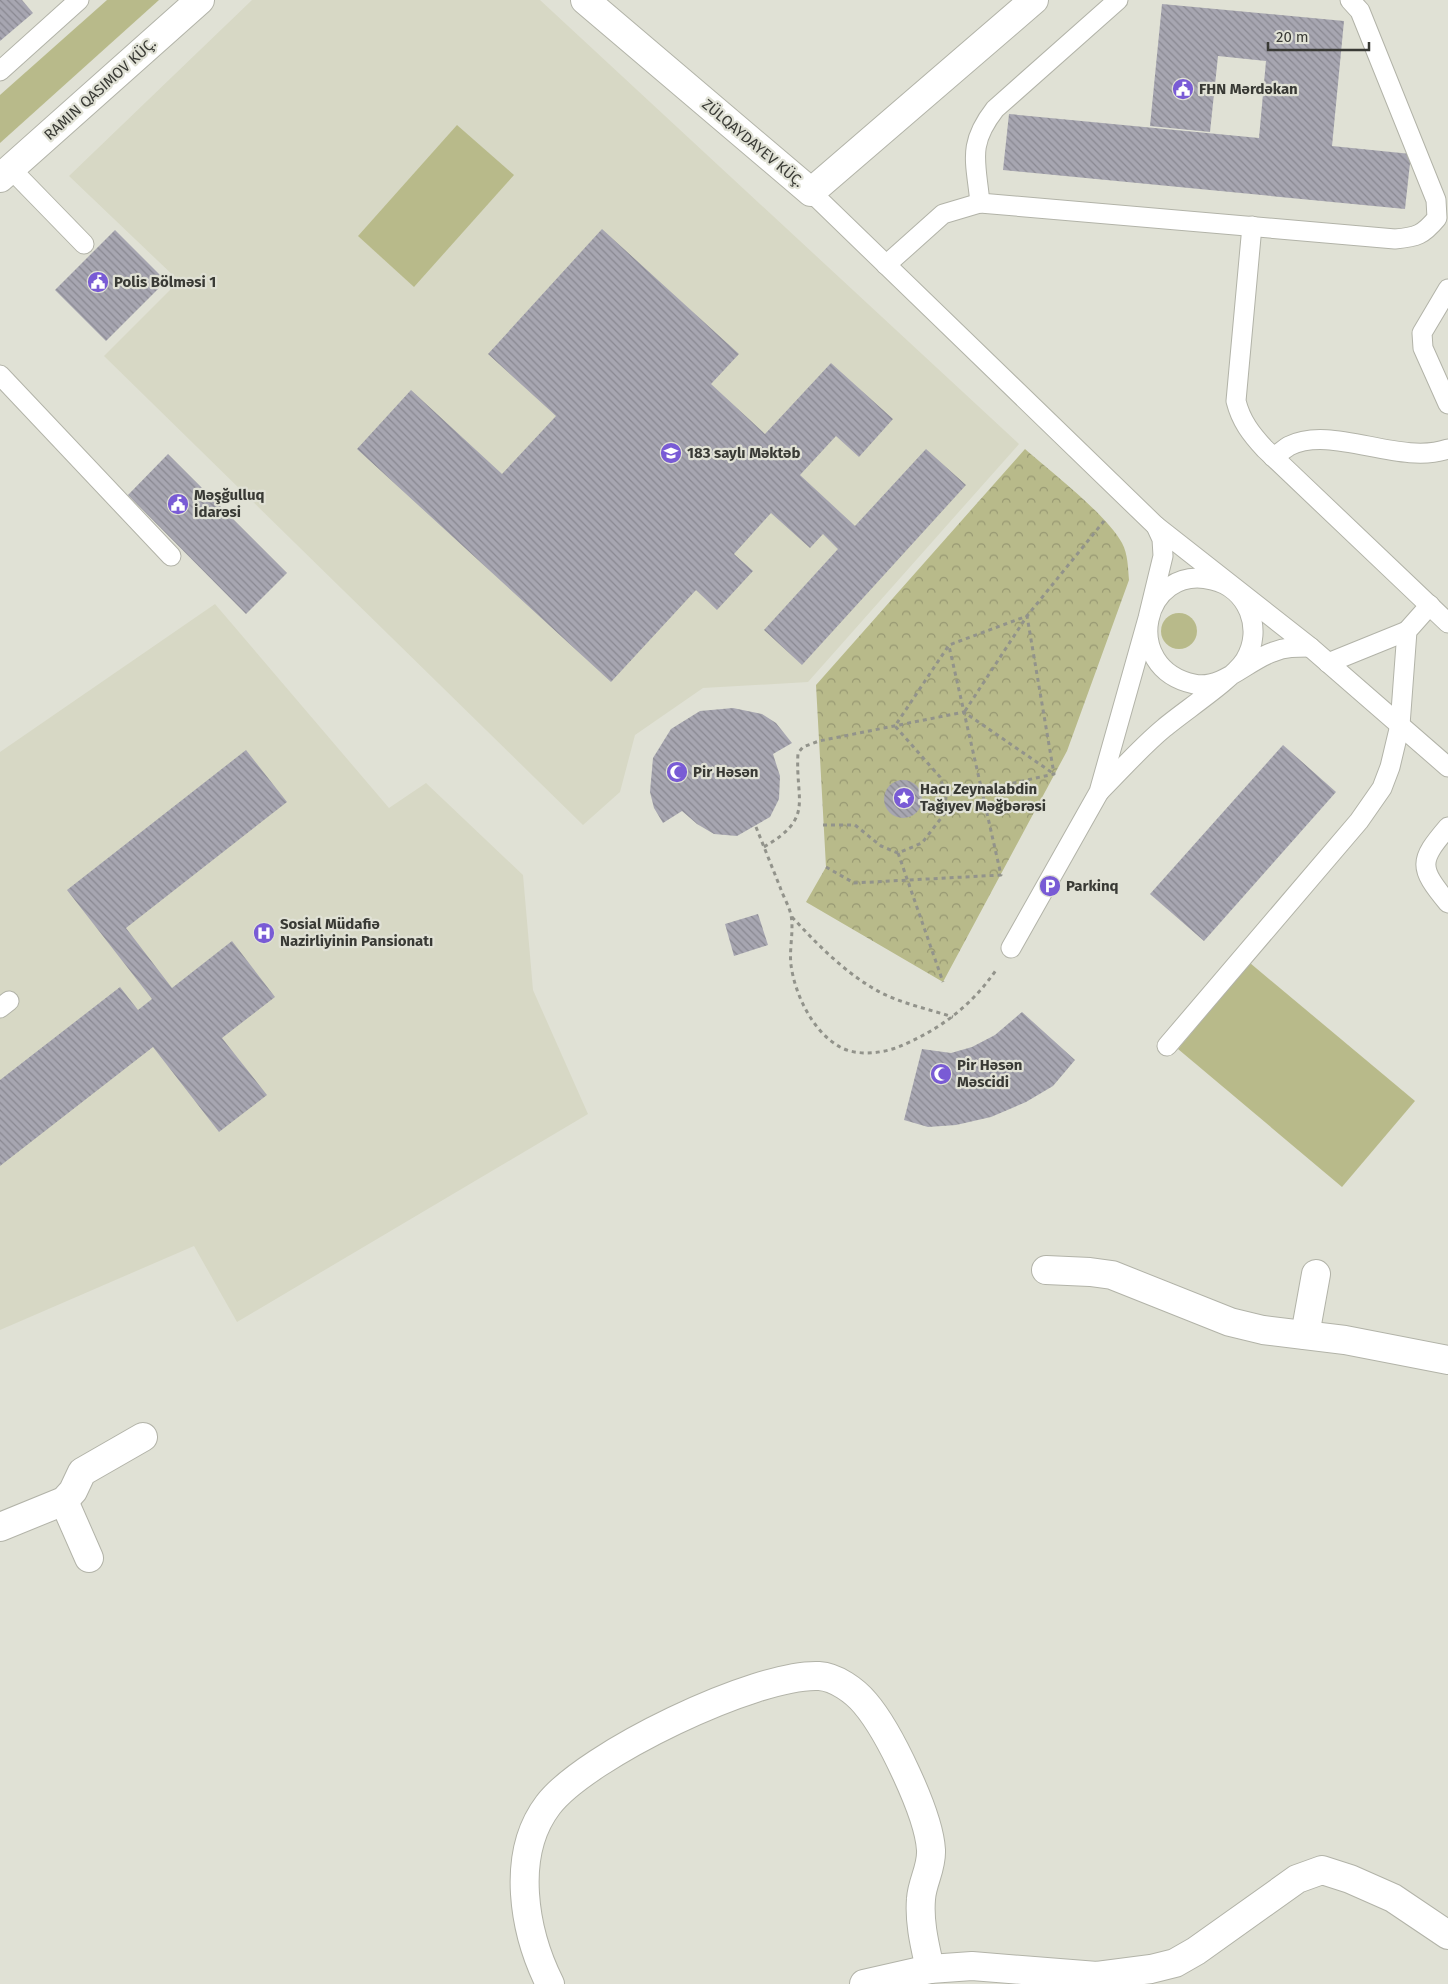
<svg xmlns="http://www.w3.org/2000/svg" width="1448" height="1984" font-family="'Fira Sans',sans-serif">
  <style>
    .built { fill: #d7d8c5 }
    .grass { fill: #b8ba8a }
    .park { fill: url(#park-crowns) }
    .building { fill: url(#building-back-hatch) }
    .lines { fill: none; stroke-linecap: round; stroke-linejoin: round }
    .service-casing { stroke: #b2b3a8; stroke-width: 21 }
    .minor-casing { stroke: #b2b3a8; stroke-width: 30 }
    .tertiary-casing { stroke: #b2b3a8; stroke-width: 30 }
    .path { stroke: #92938b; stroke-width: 3; stroke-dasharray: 4 4; stroke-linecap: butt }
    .service { stroke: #fff; stroke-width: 19 }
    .minor { stroke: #fff; stroke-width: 28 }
    .tertiary { stroke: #fff; stroke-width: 28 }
    .labels { text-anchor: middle; stroke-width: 4.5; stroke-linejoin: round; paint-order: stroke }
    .street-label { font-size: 15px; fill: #393a35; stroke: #e0e1d5 }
    .poi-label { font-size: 15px; font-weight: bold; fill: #393a35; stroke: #e0e1d5; text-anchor: start }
  </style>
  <defs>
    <pattern id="park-crowns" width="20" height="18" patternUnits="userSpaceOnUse" patternTransform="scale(1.25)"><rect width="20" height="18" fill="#b8ba8a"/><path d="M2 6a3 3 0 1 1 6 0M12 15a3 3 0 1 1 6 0" fill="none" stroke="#979872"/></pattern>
    <pattern id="building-back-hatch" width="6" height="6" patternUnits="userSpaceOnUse" patternTransform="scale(1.25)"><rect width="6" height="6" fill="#a7a6b1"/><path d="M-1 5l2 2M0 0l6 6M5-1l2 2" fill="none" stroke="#898891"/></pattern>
  </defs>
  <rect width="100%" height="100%" fill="#e0e1d5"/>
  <g class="built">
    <polygon points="252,0 540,0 1019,444 808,682 703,688 635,735 620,792 583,825 104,356 179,281 69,176"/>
    <polygon points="215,604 389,808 426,783 523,875 533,990 588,1114 237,1322 194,1246 0,1330 0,752"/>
  </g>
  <g class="grass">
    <polygon points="107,0 159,0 0,143 0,95"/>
    <polygon points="457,125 514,175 414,287 358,236"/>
    <circle cx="1179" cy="631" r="18"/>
    <polygon points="1250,963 1415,1101 1342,1187 1178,1049"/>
  </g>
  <path class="park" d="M1025,449C1051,472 1106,514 1122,543C1128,554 1128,568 1129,580L1067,751L943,982L806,902L826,867L816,685Z"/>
  <g class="building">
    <polygon points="0,0 22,0 33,13 0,41"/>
    <polygon points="1162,4 1344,21 1332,146 1411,154 1405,209 1003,170 1009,114 1259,138 1266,61 1218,56 1210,132 1150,126"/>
    <polygon points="602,229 739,354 711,384 765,434 831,363 893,419 859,457 836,436 800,475 855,526 926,449 966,485 802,665 764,630 838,549 823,534 810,548 771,513 734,554 753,571 717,610 696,590 611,682 357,449 411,390 502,474 556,416 488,354"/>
    <polygon points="115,230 166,281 106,341 55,290"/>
    <polygon points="168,454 287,573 246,614 128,495"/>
    <polygon points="733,708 762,714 776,723 792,743 773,754 780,776 779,799 770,817 737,836 714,834 697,824 682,811 663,823 654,808 650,792 653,758 671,729 700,711"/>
    <polygon points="1283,745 1336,792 1204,941 1150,894"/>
    <polygon points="246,750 287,802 126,928 172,988 232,941 275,997 222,1038 267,1095 219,1132 153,1047 0,1166 0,1080 120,987 138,1010 152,999 67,890"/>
    <circle cx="903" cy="799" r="19"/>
    <polygon points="758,914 768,945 734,956 725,924"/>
    <polygon points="1022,1012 1075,1060 1053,1086 1026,1102 991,1117 956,1125 928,1127 904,1120 922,1049 951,1053 972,1047 995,1035"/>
  </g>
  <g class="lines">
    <g class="service-casing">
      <g id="service">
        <polyline points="0,71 79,0"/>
        <polyline points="11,169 84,244"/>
        <polyline points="811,192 1156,526 1162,539 1163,556 1148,618 1099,792 1011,948"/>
        <path d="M980,203C976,161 967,145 995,109L1118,0"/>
        <path d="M1252,226L1236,401C1241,421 1251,434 1265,449L1448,623"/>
        <path d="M886,265L943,214L980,203L1395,239C1417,237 1423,235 1437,218L1436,200L1360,11L1350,0"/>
        <polyline points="1448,289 1422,333 1423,348 1448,404"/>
        <polyline points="0,375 171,556"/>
        <path d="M1273,457C1279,454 1284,449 1289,446C1332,424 1399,466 1448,449"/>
        <polyline points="1156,526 1310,647 1448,767"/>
        <polyline points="1328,663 1407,631"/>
        <path d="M1100,791C1121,770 1141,747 1164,728C1184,711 1233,679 1245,660C1264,629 1248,588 1212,580C1143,563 1119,668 1194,684C1222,690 1248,660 1273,652C1285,647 1296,647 1310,647"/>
        <path d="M1448,827C1419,861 1418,867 1448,903"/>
        <polyline points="0,1008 9,1001"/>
        <polyline points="1167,1046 1359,821 1382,788 1390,767 1400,725 1407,631 1430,605"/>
      </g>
    </g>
    <g class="minor-casing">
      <g id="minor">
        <polyline points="585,0 811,192 1034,0"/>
        <polyline points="1046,1270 1090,1272 1112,1275 1230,1322 1263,1330 1345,1340 1448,1360"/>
        <polyline points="1305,1335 1316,1274"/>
        <polyline points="64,1501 89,1558"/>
        <polyline points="0,1527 64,1501 73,1491 82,1472 143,1437"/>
        <path d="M550,1984C524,1932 510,1855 548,1805C586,1755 757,1673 819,1676C836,1677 855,1691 865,1703C889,1731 929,1814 931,1850C932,1868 922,1882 921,1899C919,1923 925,1946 930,1969"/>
        <polyline points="864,1984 930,1969 972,1966 1097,1976 1151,1969 1175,1963 1196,1951 1297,1879 1322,1870 1350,1879 1393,1898 1448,1935"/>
      </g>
    </g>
    <g class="tertiary-casing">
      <polyline id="tertiary" points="0,178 200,0"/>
    </g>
    <g class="path">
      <polyline points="965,711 1027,616 1104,521"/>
      <polyline points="823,825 855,825 881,846 898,853 922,843 945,813 946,795 940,777 895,726 949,645 1027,616 1054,774 982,790 946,795"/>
      <path d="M756,827C764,847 772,867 780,887C783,896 789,906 791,915C794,931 789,949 791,965C795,995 813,1032 840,1047C858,1057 886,1053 903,1045C942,1028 972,1005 996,970"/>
      <path d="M764,847C815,817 795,802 798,753L803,747L819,741L964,712L1054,774"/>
      <polyline points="898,853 943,982"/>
      <polyline points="826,867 854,883 1001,875 949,646"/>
      <path d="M792,917C817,944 843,971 876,990C899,1003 928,1009 953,1017"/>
    </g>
    <use href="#service" class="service"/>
    <use href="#minor" class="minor"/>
    <use href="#tertiary" class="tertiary"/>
  </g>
  <defs>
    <g id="civic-disc" transform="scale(1.125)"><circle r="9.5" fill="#795bd5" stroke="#e0e1d5"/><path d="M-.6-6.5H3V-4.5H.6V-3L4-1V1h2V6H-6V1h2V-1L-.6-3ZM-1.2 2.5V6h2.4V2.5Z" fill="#fff"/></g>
    <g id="school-disc" transform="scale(1.125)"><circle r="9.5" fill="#795bd5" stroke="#e0e1d5"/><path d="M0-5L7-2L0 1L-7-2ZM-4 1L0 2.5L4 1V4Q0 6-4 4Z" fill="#fff"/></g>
    <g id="mosque-disc" transform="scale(1.125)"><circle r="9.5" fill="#795bd5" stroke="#e0e1d5"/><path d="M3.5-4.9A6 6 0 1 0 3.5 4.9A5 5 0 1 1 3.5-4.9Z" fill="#fff"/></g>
    <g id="sight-disc" transform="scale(1.125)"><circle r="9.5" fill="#795bd5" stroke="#e0e1d5"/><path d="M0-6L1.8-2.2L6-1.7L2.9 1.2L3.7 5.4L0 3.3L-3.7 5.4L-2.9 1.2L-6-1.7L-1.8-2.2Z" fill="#fff"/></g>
    <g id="parking-disc" transform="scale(1.125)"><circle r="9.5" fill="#795bd5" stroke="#e0e1d5"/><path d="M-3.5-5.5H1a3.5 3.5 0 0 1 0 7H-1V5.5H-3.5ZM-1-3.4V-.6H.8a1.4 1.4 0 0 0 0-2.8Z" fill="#fff"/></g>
    <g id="hospital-disc" transform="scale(1.125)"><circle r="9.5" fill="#795bd5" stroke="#e0e1d5"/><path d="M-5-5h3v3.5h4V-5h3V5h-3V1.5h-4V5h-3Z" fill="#fff"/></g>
  </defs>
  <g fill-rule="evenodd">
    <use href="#civic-disc" x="1183" y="89"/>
    <use href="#civic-disc" x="98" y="282"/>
    <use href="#school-disc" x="671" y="453"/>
    <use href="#civic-disc" x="178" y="504"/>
    <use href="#mosque-disc" x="677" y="772"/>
    <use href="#sight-disc" x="904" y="798"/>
    <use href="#parking-disc" x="1050" y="886"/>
    <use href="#hospital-disc" x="264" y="933"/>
    <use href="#mosque-disc" x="941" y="1074"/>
  </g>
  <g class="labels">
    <g class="street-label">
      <text transform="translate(100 89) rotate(-42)" y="5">RAMIN QASIMOV KÜÇ.</text>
      <text transform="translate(753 143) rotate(40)" y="5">ZÜLQAYDAYEV KÜÇ.</text>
    </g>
    <g class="poi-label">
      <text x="1199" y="94">FHN Mərdəkan</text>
      <text x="114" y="287">Polis Bölməsi 1</text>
      <text x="687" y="458">183 saylı Məktəb</text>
      <text x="194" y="500">Məşğulluq<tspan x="194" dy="17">İdarəsi</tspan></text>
      <text x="693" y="777">Pir Həsən</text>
      <text x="920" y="794">Hacı Zeynalabdin<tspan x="920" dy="17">Tağıyev Məğbərəsi</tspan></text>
      <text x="1066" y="891">Parkinq</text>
      <text x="280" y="929">Sosial Müdafiə<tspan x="280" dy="17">Nazirliyinin Pansionatı</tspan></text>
      <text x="957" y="1070">Pir Həsən<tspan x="957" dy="17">Məscidi</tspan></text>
    </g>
  </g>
  <path d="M1268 42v8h101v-8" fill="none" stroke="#393a35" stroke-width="2.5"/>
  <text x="1276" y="42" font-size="15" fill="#393a35" stroke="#e0e1d5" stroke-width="4" paint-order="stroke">20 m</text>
</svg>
